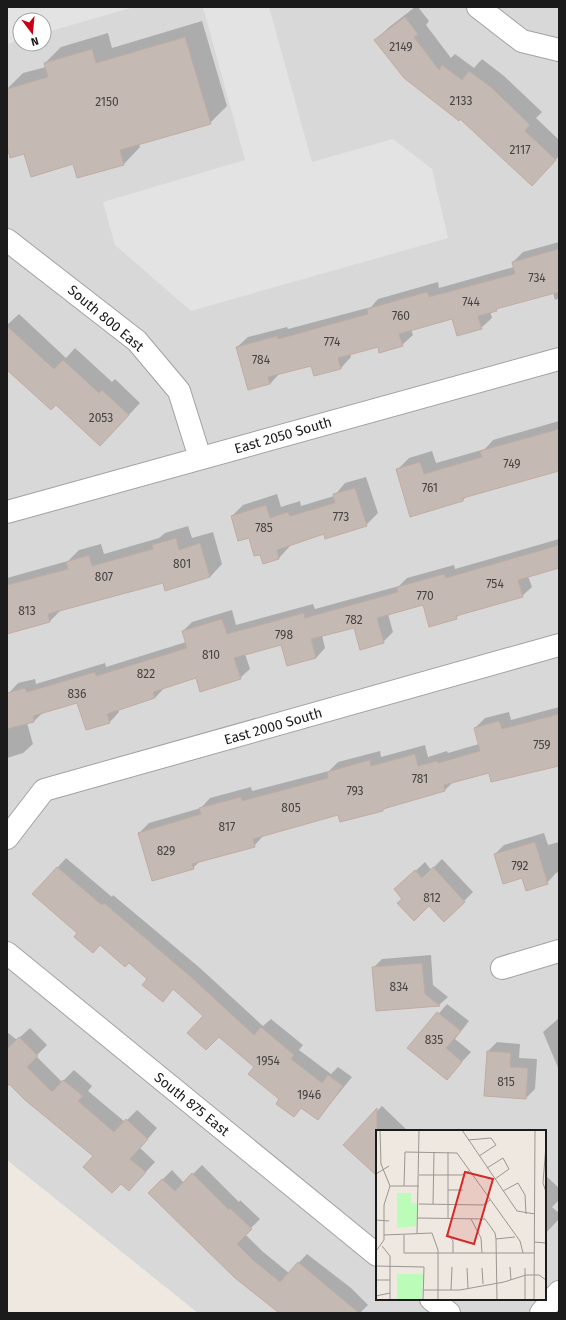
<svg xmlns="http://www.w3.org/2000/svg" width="566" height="1320" font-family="'Fira Sans',sans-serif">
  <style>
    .residential { fill: #d9d8d8; fill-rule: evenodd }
    .parking { fill: #e3e3e3 }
    .shadow { fill: #0003 }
    .building { fill: #c5b9b3; stroke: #c0aca2 }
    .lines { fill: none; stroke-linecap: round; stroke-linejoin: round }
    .minor-casing { stroke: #a2a2a2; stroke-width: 24 }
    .minor { stroke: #fff; stroke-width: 22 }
    .labels { text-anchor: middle; stroke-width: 4; stroke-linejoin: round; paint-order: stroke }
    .number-label { font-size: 12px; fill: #464241 }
    .street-label { font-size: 14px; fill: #1b1b1b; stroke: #fff }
    .inset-road { fill: none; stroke: #9a9691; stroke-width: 1 }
    .view { fill: #d62828; fill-opacity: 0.15; stroke: #d62828; stroke-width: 2 }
    .inset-edge { fill: none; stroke: #1b1b1b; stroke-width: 2 }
  </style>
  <rect width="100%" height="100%" fill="#eee8e0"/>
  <path class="residential" d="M7,7H559V1313H198L7,1160ZM20,20H44V44H20ZM377,1131H545V1299H377Z"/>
  <g class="parking">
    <polygon points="7,7 134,7 44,33 44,20 20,20 20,40 7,44"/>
    <polygon points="203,7 269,7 312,162 393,139 432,169 448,238 191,311 115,245 103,202 245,160"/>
  </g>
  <g class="shadow">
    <polygon points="415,7 418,7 429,21 426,25 451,58 455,54 474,68 482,59 504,76 542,112 536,118 559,140 559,156 544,173 376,40 388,28"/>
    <polygon points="202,21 227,106 210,123 139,144 140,147 124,164 73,163 25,153 7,143 7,89 23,73 46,67 45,63 61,47 108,33 112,48"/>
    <polygon points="559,242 559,298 555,300 553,293 499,307 490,311 492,318 481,328 453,318 411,329 413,335 402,345 378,346 350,354 351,357 341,368 315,375 312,365 280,373 270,384 237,347 248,337 287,327 288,329 371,307 378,299 438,282 439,288 514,267 513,262 523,252"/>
    <polygon points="19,314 66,358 75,348 112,382 115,379 140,403 112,433 56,404 7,368 7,325"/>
    <polygon points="559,421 559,451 467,496 463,500 397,470 409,458 432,451 436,463 485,449 493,440"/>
    <polygon points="366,477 378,513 366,525 324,533 290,544 290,546 279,558 264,563 261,553 249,537 232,516 243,505 277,494 281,507 300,501 301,506 334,496 345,483"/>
    <polygon points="188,526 192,538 213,532 222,564 210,577 166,589 164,582 62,609 50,621 7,633 7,578 68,561 79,550 101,544 104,554 159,538 165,533"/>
    <polygon points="559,539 559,567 528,576 532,587 522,596 460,614 456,618 423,603 388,614 393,632 383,642 354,627 322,635 325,648 316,658 282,643 245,654 250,669 240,678 197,677 164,688 155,698 118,709 119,712 110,722 78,702 44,712 34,721 27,723 33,744 23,753 7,758 7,698 9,693 18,683 35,679 36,684 105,663 106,667 186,642 183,631 192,622 232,610 236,625 313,604 315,609 399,586 407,578 454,565 455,569"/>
    <polygon points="559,707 559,764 489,772 454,781 445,790 341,821 339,814 264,835 254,846 201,860 193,868 139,833 149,823 201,808 210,798 251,787 252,791 329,771 338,762 380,751 381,757 425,745 428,757 447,751 448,753 479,744 475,728 485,718 509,712 511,720"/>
    <polygon points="544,833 548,845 559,842 559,872 556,873 547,883 523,877 495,854 504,845"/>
    <polygon points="66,858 112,897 113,895 200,968 263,1026 271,1019 303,1045 299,1050 331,1074 338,1067 352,1077 318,1119 302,1107 294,1116 255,1066 219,1036 204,1015 174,988 163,1001 148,979 129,962 79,933 34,894"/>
    <polygon points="442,859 473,892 444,921 405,881 425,862 431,870"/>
    <polygon points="431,955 433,985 448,997 439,1005 376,1010 373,968 382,959"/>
    <polygon points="447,1004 469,1021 455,1039 471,1052 446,1079 409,1048"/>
    <polygon points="559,1018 559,1070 543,1032"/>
    <polygon points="30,1028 47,1045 36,1056 62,1082 74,1070 92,1086 88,1091 125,1122 137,1110 157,1128 140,1148 155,1162 129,1190 94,1156 7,1080 7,1032 17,1040"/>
    <polygon points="497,1042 520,1044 519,1058 537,1059 535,1089 526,1098 488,1051"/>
    <polygon points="382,1106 408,1131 377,1131 377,1167 373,1115"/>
    <polygon points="202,1165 239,1202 240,1200 260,1219 245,1234 262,1251 289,1273 307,1254 351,1288 368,1305 360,1313 281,1313 149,1193 172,1170 184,1183"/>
    <polygon points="545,1175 559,1188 559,1200 552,1207 559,1213 559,1219 545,1234"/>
  </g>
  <g class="building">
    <polygon points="405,17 418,34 414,37 439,70 442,65 462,80 469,71 492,88 530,125 525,131 556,160 532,186 460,119 459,121 404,78 374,40"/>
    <polygon points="185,37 211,124 120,150 124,165 77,178 73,164 31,177 24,154 10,158 7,146 7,89 48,77 44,63 92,49 96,63"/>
    <polygon points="559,249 559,292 496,309 497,311 478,316 482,329 457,336 452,319 399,334 403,346 379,353 378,347 338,358 341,369 314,376 311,366 268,377 270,384 248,390 236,347 277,336 278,339 368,314 367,309 427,292 429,297 515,274 512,262"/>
    <polygon points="7,326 54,369 63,360 99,393 102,390 129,415 100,446 56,405 51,410 7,370"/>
    <polygon points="559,429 559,471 463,498 463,501 410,517 396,469 420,462 424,474 482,457 480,451"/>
    <polygon points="355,488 367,526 325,539 324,534 277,550 279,559 263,564 260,555 254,556 249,538 238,541 231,516 266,505 270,518 288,512 290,516 335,503 333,494"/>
    <polygon points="176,538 179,550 200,543 210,577 165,591 163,583 48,614 50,622 7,634 7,585 68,569 66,562 89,555 92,566 153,549 152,545"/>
    <polygon points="559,545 559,568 518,580 523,597 456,616 457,619 429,627 423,605 377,618 384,643 360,650 354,628 311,639 316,658 287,666 281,645 234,658 241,679 200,692 196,678 153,692 155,698 107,714 110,723 86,730 77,703 33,716 34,722 7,729 7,693 25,688 27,692 95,672 96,676 187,648 182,631 222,619 227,634 304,613 305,618 398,592 397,587 444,574 446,578"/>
    <polygon points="559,714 559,766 491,782 489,773 444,785 445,791 383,809 383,811 340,822 338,815 253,839 255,847 192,864 194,869 152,881 138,833 201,814 199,808 241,797 242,801 328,778 327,772 370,760 371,766 415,754 418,766 437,761 438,763 480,751 474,728 499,721 502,729"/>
    <polygon points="535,842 548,884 526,891 522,878 503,884 494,854"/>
    <polygon points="57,867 102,905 104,903 191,977 254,1035 261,1027 294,1055 291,1059 322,1083 328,1075 343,1086 318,1120 301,1108 294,1117 276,1104 279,1099 248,1074 254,1067 219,1037 206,1050 187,1033 203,1016 173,989 163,1002 142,985 147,979 129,963 125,967 100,945 93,953 74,937 77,933 32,894"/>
    <polygon points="433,867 465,902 444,922 429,906 414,921 397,903 402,899 394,889 415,870 422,878"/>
    <polygon points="422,963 425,994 440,1006 376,1011 372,967"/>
    <polygon points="437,1012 461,1031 446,1048 462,1062 447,1080 407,1048"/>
    <polygon points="19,1037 38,1056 27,1067 52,1092 63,1080 83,1096 78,1101 114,1132 126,1119 148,1139 130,1159 146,1172 129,1191 121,1184 112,1193 83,1167 93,1156 25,1100 9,1084 7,1087 7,1046 8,1048"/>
    <polygon points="487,1051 511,1053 510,1067 528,1068 526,1099 484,1096"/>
    <polygon points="377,1108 377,1176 343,1145"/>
    <polygon points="192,1173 229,1210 230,1208 252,1229 237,1244 253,1260 280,1282 298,1262 359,1313 279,1313 235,1278 148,1193 162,1179 175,1191"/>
  </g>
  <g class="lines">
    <g class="minor-casing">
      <g id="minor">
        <polyline points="478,7 522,41 559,50"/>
        <polyline points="7,240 137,341 179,391 200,458"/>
        <polyline points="7,512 559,359"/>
        <polyline points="7,838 44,790 559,645"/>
        <polyline points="7,953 377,1255"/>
        <polyline points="502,968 559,951"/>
        <polyline points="431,1299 449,1313"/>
        <polyline points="541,1313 559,1292"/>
      </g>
    </g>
    <use href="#minor" class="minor"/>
  </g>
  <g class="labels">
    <g class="number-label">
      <text x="401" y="51">2149</text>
      <text x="461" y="105">2133</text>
      <text x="107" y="106">2150</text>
      <text x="520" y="154">2117</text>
      <text x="537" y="282">734</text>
      <text x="471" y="306">744</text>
      <text x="401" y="320">760</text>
      <text x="332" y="346">774</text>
      <text x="261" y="364">784</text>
      <text x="101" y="422">2053</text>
      <text x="512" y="468">749</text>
      <text x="430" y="492">761</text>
      <text x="341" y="521">773</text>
      <text x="264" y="532">785</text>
      <text x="182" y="568">801</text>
      <text x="104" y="581">807</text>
      <text x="495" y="588">754</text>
      <text x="425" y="600">770</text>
      <text x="27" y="615">813</text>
      <text x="354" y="624">782</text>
      <text x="284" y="639">798</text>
      <text x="211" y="659">810</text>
      <text x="146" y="678">822</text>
      <text x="77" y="698">836</text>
      <text x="542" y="749">759</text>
      <text x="420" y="783">781</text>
      <text x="355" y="795">793</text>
      <text x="291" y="812">805</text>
      <text x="227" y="831">817</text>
      <text x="166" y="855">829</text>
      <text x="520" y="870">792</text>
      <text x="432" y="902">812</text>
      <text x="399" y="991">834</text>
      <text x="434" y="1044">835</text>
      <text x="268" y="1065">1954</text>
      <text x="506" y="1086">815</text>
      <text x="309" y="1099">1946</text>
    </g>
    <g class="street-label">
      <text transform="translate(106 318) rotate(40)" y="5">South 800 East</text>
      <text transform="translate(283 435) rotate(-16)" y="5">East 2050 South</text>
      <text transform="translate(273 726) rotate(-16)" y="5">East 2000 South</text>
      <text transform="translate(192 1104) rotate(39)" y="5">South 875 East</text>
    </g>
  </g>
  <g transform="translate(376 1130)">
    <rect width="170" height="170" fill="#eee8e0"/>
    <path d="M21,63H35V73H42L40,96L21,98ZM21,144H47L46,170H21Z" fill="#bbfcb8"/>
    <path class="inset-road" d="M86,0L141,81L159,84M92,10L115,8L120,15L103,26M170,15L167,53L170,62M111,38L127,28L133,39L119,49M0,44L13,36M43,45H86L93,41M14,56H43M28,56L29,22L81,23L144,111L147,123M72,60H87M127,61L142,53L149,65L150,84M43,74L107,75L114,70M57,74L58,22M41,88L109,89L119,103L120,109L121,170M72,89V22M95,89L105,108L106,123M0,90L13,91M41,103L43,0M72,104L77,111V123M8,105L56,103L62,120V170M28,105V123H158M120,109L139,107M158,112L170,113M6,116L14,126V170M0,121L8,110V75L14,56L5,34L4,0M0,136L48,137L47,170M134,137L135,150M91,138L92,158M106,138L107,154M149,138V170M0,150H14M47,160H84L128,152L150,145H163L170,150M75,160L76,137M0,166L14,163M158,170L159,0"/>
    <path class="view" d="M89,42L117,49L98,114L71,106Z"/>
    <rect width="170" height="170" class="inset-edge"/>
  </g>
  <rect width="566" height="1320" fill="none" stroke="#1b1b1b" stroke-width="16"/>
  <g transform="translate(32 32) rotate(164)"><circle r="19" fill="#ffffff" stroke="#a4a4a4"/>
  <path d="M0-3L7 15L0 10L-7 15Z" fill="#c70016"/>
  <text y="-6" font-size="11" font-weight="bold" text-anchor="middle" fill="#1b1b1b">N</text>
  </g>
</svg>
